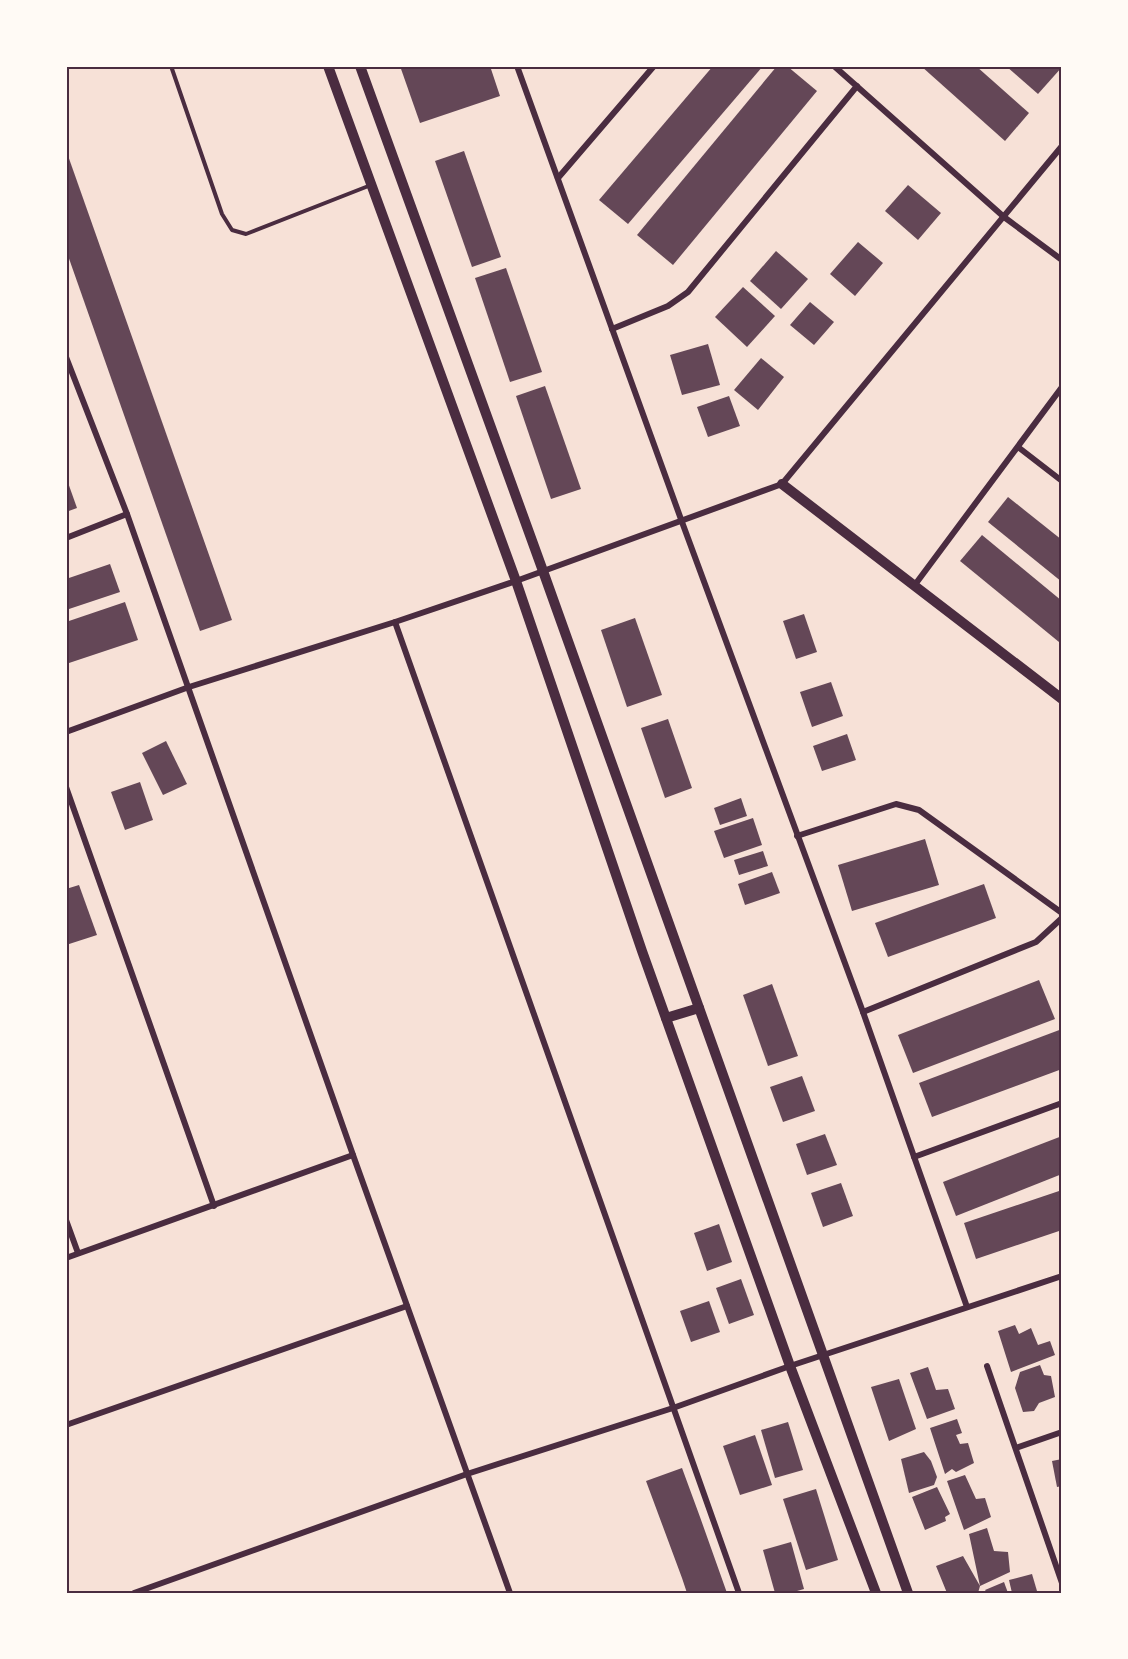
<svg xmlns="http://www.w3.org/2000/svg" width="1128" height="1659" font-family="'Playfair Display',serif">
  <style>
    .building { fill: #644757 }
    .lines { fill: none; stroke-linecap: round; stroke-linejoin: round }
    .service { stroke: #4a2c40; stroke-width: 4 }
    .minor { stroke: #4a2c40; stroke-width: 6 }
    .tertiary { stroke: #4a2c40; stroke-width: 10 }
    .secondary { stroke: #4a2c40; stroke-width: 10 }
    .neatline { fill: none; stroke: #4a2c40; stroke-width: 2 }
  </style>
  <rect width="100%" height="100%" fill="#f7e1d7"/>
  <g class="building">
    <polygon points="400,66 490,66 500,96 420,123"/>
    <polygon points="713,66 763,66 628,224 599,200"/>
    <polygon points="777,66 787,66 817,91 673,265 637,235"/>
    <polygon points="921,66 976,66 1029,113 1005,141"/>
    <polygon points="1006,66 1062,66 1062,67 1038,94"/>
    <polygon points="66,150 232,620 200,631 66,250"/>
    <polygon points="464,151 501,257 472,267 435,161"/>
    <polygon points="908,185 941,213 918,240 885,211"/>
    <polygon points="858,242 883,263 855,296 830,274"/>
    <polygon points="776,251 808,279 781,309 750,281"/>
    <polygon points="506,268 542,372 510,382 475,278"/>
    <polygon points="743,287 775,316 747,347 715,317"/>
    <polygon points="810,302 834,322 814,345 790,325"/>
    <polygon points="708,344 720,385 682,395 670,355"/>
    <polygon points="761,358 784,377 758,410 734,390"/>
    <polygon points="545,386 581,489 551,499 516,396"/>
    <polygon points="729,396 740,426 708,437 697,407"/>
    <polygon points="66,477 77,508 66,512"/>
    <polygon points="1008,497 1062,540 1062,582 988,522"/>
    <polygon points="982,535 1062,601 1062,638 1059,642 960,561"/>
    <polygon points="110,564 120,592 66,610 66,579"/>
    <polygon points="125,602 138,640 66,664 66,622"/>
    <polygon points="804,614 817,652 796,659 783,621"/>
    <polygon points="635,618 662,695 627,707 601,630"/>
    <polygon points="831,682 843,716 812,727 800,692"/>
    <polygon points="668,719 692,788 665,798 641,728"/>
    <polygon points="847,734 856,760 822,771 813,746"/>
    <polygon points="166,741 187,784 163,795 142,753"/>
    <polygon points="140,782 153,820 125,830 111,792"/>
    <polygon points="741,798 747,816 720,825 714,808"/>
    <polygon points="753,818 762,845 724,858 714,831"/>
    <polygon points="925,839 939,885 852,911 838,865"/>
    <polygon points="763,851 768,866 739,875 734,860"/>
    <polygon points="772,872 780,893 745,905 738,884"/>
    <polygon points="984,884 996,918 888,957 875,923"/>
    <polygon points="79,885 97,935 66,945 66,889"/>
    <polygon points="1039,980 1055,1019 913,1073 898,1035"/>
    <polygon points="772,984 798,1056 768,1066 743,995"/>
    <polygon points="1062,1029 1062,1069 932,1117 919,1083"/>
    <polygon points="802,1076 815,1111 783,1122 770,1087"/>
    <polygon points="825,1134 837,1165 807,1175 796,1144"/>
    <polygon points="1062,1136 1062,1174 956,1216 943,1182"/>
    <polygon points="841,1183 853,1216 823,1227 811,1193"/>
    <polygon points="1062,1190 1062,1230 976,1259 964,1223"/>
    <polygon points="719,1224 732,1262 707,1271 694,1233"/>
    <polygon points="741,1279 754,1315 729,1324 716,1288"/>
    <polygon points="709,1301 720,1332 691,1342 680,1311"/>
    <polygon points="1015,1325 1019,1334 1031,1328 1038,1345 1050,1341 1055,1355 1011,1372 998,1331"/>
    <polygon points="1040,1365 1044,1375 1051,1376 1055,1397 1039,1403 1034,1411 1023,1412 1015,1388 1020,1372"/>
    <polygon points="928,1367 936,1390 948,1389 955,1409 927,1419 910,1373"/>
    <polygon points="899,1379 916,1429 889,1441 871,1387"/>
    <polygon points="957,1419 962,1433 956,1435 960,1444 968,1443 974,1463 956,1472 952,1469 945,1474 930,1428"/>
    <polygon points="788,1422 803,1470 775,1478 761,1430"/>
    <polygon points="755,1435 772,1485 740,1495 723,1446"/>
    <polygon points="924,1452 931,1461 937,1477 934,1485 909,1493 901,1459"/>
    <polygon points="1062,1459 1062,1486 1057,1487 1052,1461"/>
    <polygon points="682,1468 700,1517 727,1593 687,1593 682,1578 646,1481"/>
    <polygon points="965,1475 976,1499 985,1498 991,1517 964,1530 947,1481"/>
    <polygon points="937,1487 950,1514 945,1517 946,1521 925,1530 912,1497"/>
    <polygon points="816,1489 838,1560 806,1570 783,1499"/>
    <polygon points="987,1528 994,1551 1008,1552 1010,1572 980,1586 978,1593 947,1593 936,1566 963,1556 980,1586 969,1534"/>
    <polygon points="791,1542 804,1589 790,1593 775,1593 763,1550"/>
    <polygon points="1032,1574 1037,1591 1012,1593 1009,1580"/>
    <polygon points="1004,1582 1008,1593 987,1593 985,1590"/>
  </g>
  <g class="lines">
    <polyline class="service" points="171,66 222,214 232,230 246,234 371,185"/>
    <g class="minor">
      <polyline points="517,66 682,522 863,1012 967,1307"/>
      <polyline points="834,66 1004,217 1062,260"/>
      <polyline points="558,178 654,66"/>
      <polyline points="612,329 668,306 688,292 857,86"/>
      <polyline points="66,357 127,514 353,1155 510,1593"/>
      <polyline points="1018,447 1062,481"/>
      <polyline points="66,538 127,514"/>
      <polyline points="914,586 1062,387"/>
      <polyline points="395,622 739,1593"/>
      <polyline points="66,732 189,687 395,622 516,581 782,484 1062,146"/>
      <polyline points="66,787 214,1206"/>
      <polyline points="797,836 896,804 919,810 1062,913"/>
      <polyline points="863,1012 1036,942 1062,918"/>
      <polyline points="914,1157 1062,1103"/>
      <polyline points="66,1220 78,1253"/>
      <polyline points="66,1258 353,1155"/>
      <polyline points="987,1366 1062,1583"/>
      <polyline points="66,1425 407,1306"/>
      <polyline points="1016,1448 1062,1432"/>
      <polyline points="134,1593 467,1474 673,1408 790,1366 1062,1276"/>
    </g>
    <polyline class="tertiary" points="782,484 1062,699"/>
    <g class="secondary">
      <polyline points="328,66 516,581 642,951 790,1366 876,1593"/>
      <polyline points="360,66 543,571 908,1593"/>
      <polyline points="666,1018 699,1008"/>
    </g>
  </g>
  <rect width="1128" height="1659" fill="none" stroke="#fffaf5" stroke-width="135"/>
  <rect x="68" y="68" width="992" height="1524" class="neatline"/>
</svg>
